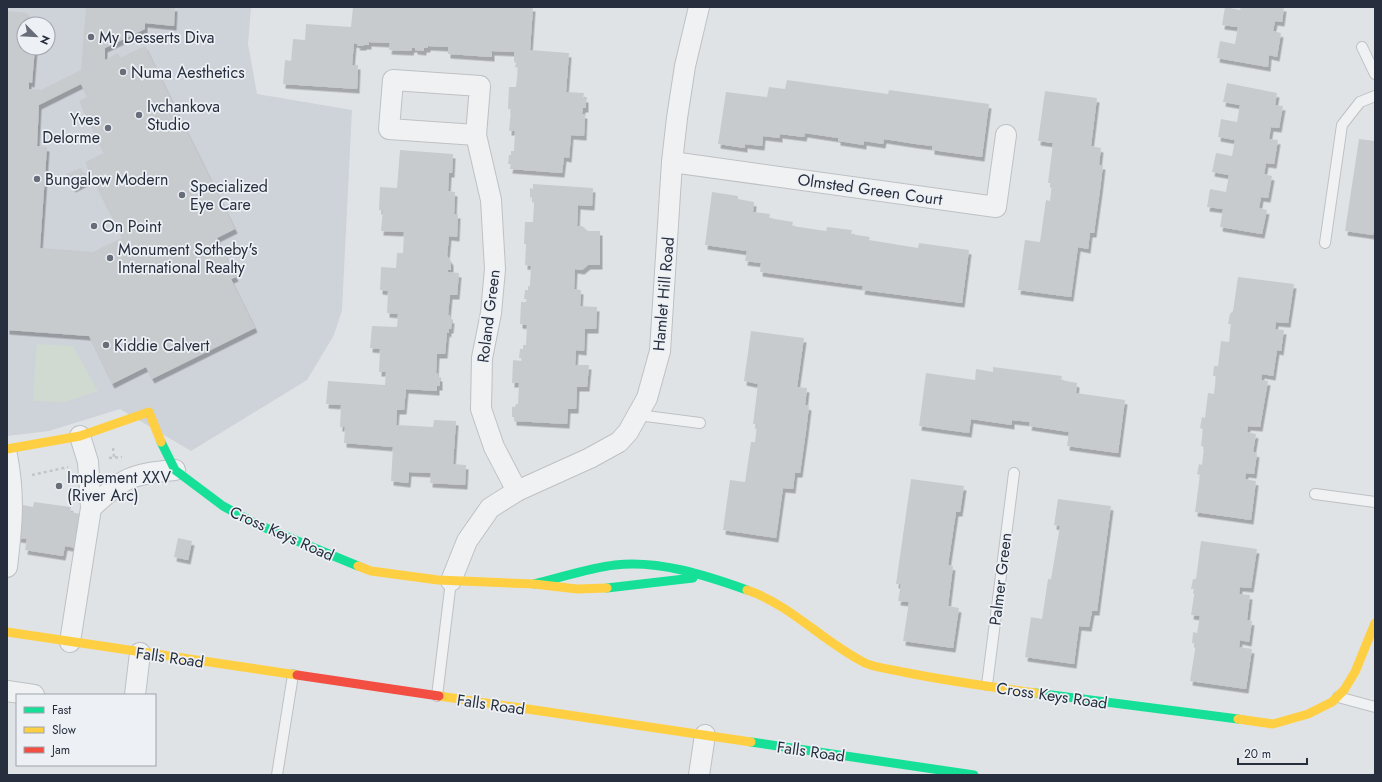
<svg xmlns="http://www.w3.org/2000/svg" width="1382" height="782" font-family="Jost,sans-serif">
  <style>
    .built { fill: #ced2d9; fill-rule: evenodd }
    .green { fill: #d1dad1 }
    .building { fill: #c8cbce; fill-rule: evenodd; filter: url(#shadow) }
    .lines { fill: none; stroke-linecap: round; stroke-linejoin: round }
    .lane-casing { stroke: #bec1c4; stroke-width: 12 }
    .street-casing { stroke: #bec1c4; stroke-width: 22 }
    .path { stroke: #c2c4c9; stroke-width: 2.5; stroke-dasharray: 3 3; stroke-linecap: butt }
    .lane { stroke: #f0f1f2; stroke-width: 10 }
    .street { stroke: #f0f1f2; stroke-width: 20 }
    .fast { stroke: #16e098; stroke-width: 9 }
    .slow { stroke: #ffcf43; stroke-width: 9 }
    .jam { stroke: #f24e42; stroke-width: 9 }
    .poi-dot { fill: #686e79; stroke: #edf1f5; stroke-width: 1.5 }
    .labels { text-anchor: middle; stroke-width: 3.5; stroke-linejoin: round; paint-order: stroke }
    .poi-label { font-size: 16px; fill: #272f3e; stroke: #edf1f5; text-anchor: start }
    .street-label { font-size: 16px; fill: #272f3e; stroke: #edf1f5 }
  </style>
  <defs>
    <filter id="shadow"><feDropShadow dx="2.5" dy="4.5" stdDeviation="0" flood-color="#0004"/></filter>
  </defs>
  <rect width="100%" height="100%" fill="#e0e3e6"/>
  <path class="built" d="M7,7H251L248,44L257,94L352,110L342,310L334,335L307,380L191,451L120,409L49,431L7,436ZM24,24H48V48H24Z"/>
  <polygon class="green" points="37,344 73,346 98,391 64,402 33,401"/>
  <g class="building">
    <path d="M86,7H175L174,26L145,23V29L105,48V60L118,53L120,58L145,46L235,229L217,238L236,277L231,279L255,328L152,379L146,367L112,384L89,336L7,330V11L27,13L36,24H24V48H35L32,83L29,82V89L41,90L81,70ZM81,84L87,97L79,101L104,153L85,162L122,238L93,252L40,248L47,147L37,146L39,105Z"/>
    <polygon points="353,7 533,7 530,50 569,53 566,92 584,93 583,98 586,98 586,108 583,108 582,114 585,114 584,136 571,135 569,158 564,157 562,173 510,169 511,164 508,164 509,155 511,155 511,151 514,151 515,131 509,131 511,109 508,109 509,87 516,87 518,68 515,67 516,63 514,62 514,52 492,51 492,57 448,54 448,47 428,46 428,48 424,48 424,51 415,50 415,48 412,48 411,51 389,50 390,43 369,42 369,45 364,45 364,46 357,46 358,44 354,43 352,65 358,65 357,89 283,84 285,60 291,61 293,39 305,40 306,24 351,27"/>
    <polygon points="1225,7 1240,10 1241,7 1284,7 1282,22 1275,21 1273,31 1281,33 1277,57 1269,55 1268,67 1217,58 1220,41 1235,44 1238,27 1222,25"/>
    <polygon points="787,80 888,94 889,90 989,104 982,157 932,150 932,146 916,144 884,139 883,144 864,141 864,145 838,141 838,138 805,133 804,137 780,134 780,138 763,136 762,146 745,144 745,148 718,144 726,92 767,97 769,87 785,89"/>
    <polygon points="1227,83 1277,93 1275,105 1283,106 1279,128 1271,127 1269,139 1278,140 1274,164 1266,163 1264,174 1272,176 1268,198 1261,197 1259,208 1267,210 1262,234 1220,227 1223,209 1207,207 1210,189 1226,192 1229,175 1212,172 1216,153 1232,156 1235,140 1218,137 1221,119 1237,122 1240,105 1223,102"/>
    <polygon points="1045,91 1097,98 1091,146 1101,148 1099,165 1103,165 1100,190 1094,233 1090,233 1088,249 1078,247 1071,297 1018,290 1025,240 1040,242 1046,200 1050,201 1052,183 1048,183 1053,143 1038,141"/>
    <polygon points="1359,139 1375,141 1375,221 1373,235 1345,231"/>
    <polygon points="400,150 453,154 452,173 449,173 448,191 455,192 454,214 458,214 457,237 449,236 447,256 451,261 451,270 448,270 448,272 459,273 457,295 450,295 448,315 450,315 450,319 452,319 451,329 449,329 449,333 447,332 445,354 437,354 436,373 438,373 438,377 440,377 440,386 437,386 437,391 406,389 404,410 397,410 396,425 433,427 434,420 456,421 453,464 466,465 465,485 430,483 431,473 409,472 408,483 391,481 393,447 344,443 345,427 340,427 341,405 326,404 328,381 385,385 386,372 379,372 380,349 370,348 372,326 397,327 398,314 387,313 388,291 380,290 381,267 396,268 397,253 403,253 404,232 381,231 383,210 379,210 380,187 397,188"/>
    <polygon points="81,168 87,181 73,188 66,174"/>
    <polygon points="533,184 593,188 592,206 578,205 577,226 582,226 588,231 600,231 600,265 588,265 582,270 575,269 574,289 581,290 580,306 597,307 596,329 585,329 584,351 576,350 575,365 589,365 587,387 577,387 576,409 568,409 567,424 514,421 514,417 512,417 512,407 515,407 516,404 518,404 519,383 512,383 513,360 522,361 522,358 519,358 520,349 523,349 523,345 526,345 527,325 520,324 521,302 527,302 527,299 524,299 525,290 528,290 528,286 530,286 531,266 525,265 526,244 524,244 525,222 533,222 534,202 532,202 532,198 530,197 530,188 533,189"/>
    <polygon points="712,192 738,196 738,199 754,202 753,212 770,214 769,218 793,222 792,226 826,231 827,227 852,230 851,234 870,237 869,240 918,248 919,243 969,250 962,303 862,290 863,286 760,272 761,263 745,261 747,251 705,245"/>
    <polygon points="1238,277 1294,284 1288,323 1276,322 1275,329 1284,330 1281,351 1277,350 1273,376 1262,374 1261,380 1268,381 1260,427 1248,426 1247,432 1256,434 1253,452 1257,453 1254,474 1246,473 1245,479 1256,481 1251,520 1195,512 1200,475 1197,474 1199,464 1202,465 1204,447 1201,446 1203,429 1200,428 1202,417 1205,418 1208,393 1214,394 1216,376 1213,376 1214,366 1218,366 1221,341 1229,342 1231,324 1228,324 1230,314 1233,311"/>
    <polygon points="751,331 804,338 797,387 807,388 805,405 809,406 806,431 800,473 795,473 793,489 783,488 776,538 723,530 730,480 745,482 751,442 755,442 757,424 753,424 758,384 744,381"/>
    <polygon points="993,367 1062,376 1061,380 1077,383 1076,393 1125,400 1118,453 1067,446 1069,432 1029,426 1030,422 1012,420 1012,425 971,419 969,433 919,426 926,373 975,380 976,369 993,372"/>
    <polygon points="911,479 964,486 960,512 956,512 948,565 953,566 948,606 959,608 953,648 903,641 909,602 898,601 901,584 896,584"/>
    <polygon points="1058,499 1111,506 1097,611 1092,611 1089,627 1079,626 1074,664 1025,657 1031,617 1042,619 1048,579 1051,579 1060,526 1054,525"/>
    <polygon points="34,502 71,507 70,512 81,514 76,548 65,546 63,556 25,550 27,539 18,538 23,505 33,507"/>
    <polygon points="178,538 192,541 188,560 174,557"/>
    <polygon points="1201,541 1257,549 1251,588 1240,587 1239,594 1250,595 1247,620 1252,621 1249,642 1240,640 1239,647 1252,649 1246,689 1190,681 1196,644 1192,643 1193,632 1197,633 1200,616 1191,615 1195,589 1191,589 1193,579 1196,579"/>
  </g>
  <g class="lines">
    <g class="lane-casing">
      <g id="lane">
        <polyline points="1362,47 1375,74"/>
        <polyline points="1325,243 1342,125 1360,102 1375,96"/>
        <polyline points="638,415 700,423"/>
        <polyline points="1315,494 1375,502"/>
        <polyline points="987,685 1014,473"/>
        <polyline points="437,696 451,581"/>
        <polyline points="1338,697 1375,707"/>
        <polyline points="277,775 293,675"/>
      </g>
    </g>
    <g class="street-casing">
      <g id="street">
        <polyline points="476,135 389,129 393,80 480,86 476,135 491,200 495,269 491,313 482,358 481,409 494,447 517,491"/>
        <polyline points="672,162 996,207 1006,135"/>
        <path d="M7,455C15,497 12,525 7,567"/>
        <path d="M91,508C125,477 130,474 175,470"/>
        <polyline points="451,581 467,541 490,508 517,491 590,458 619,442 628,432 647,398 660,351 672,162 677,118 685,66 699,7"/>
        <polyline points="70,642 91,508 88,462 80,436"/>
        <polyline points="7,691 34,695"/>
        <polyline points="135,695 140,653"/>
        <polyline points="699,775 705,735"/>
      </g>
    </g>
    <g class="path">
      <polyline points="113,448 114,457"/>
      <polyline points="109,458 122,457"/>
      <polyline points="32,475 68,467"/>
    </g>
    <use href="#lane" class="lane"/>
    <use href="#street" class="street"/>
    <g class="fast">
      <polyline points="161,442 175,470 223,506 256,524 358,566"/>
      <path d="M534,584C560,578 588,568 615,565C659,560 705,575 747,590"/>
      <polyline points="607,588 693,578"/>
      <polyline points="1036,693 1238,719"/>
      <polyline points="751,742 974,775"/>
    </g>
    <g class="slow">
      <polyline points="7,449 80,436 149,412 161,442"/>
      <polyline points="358,566 371,571 438,580 534,584 577,589 607,588"/>
      <path d="M747,590C791,605 823,642 865,663C876,668 891,669 903,672C947,681 991,687 1036,693"/>
      <polyline points="7,632 297,675"/>
      <polyline points="439,696 751,742"/>
      <polyline points="1238,719 1273,724 1308,714 1332,702 1344,690 1355,672 1375,623"/>
    </g>
    <polyline class="jam" points="297,675 439,696"/>
  </g>
  <g class="poi-dot">
    <circle cx="91" cy="37" r="4"/>
    <circle cx="123" cy="72" r="4"/>
    <circle cx="139" cy="115" r="4"/>
    <circle cx="108" cy="128" r="4"/>
    <circle cx="37" cy="179" r="4"/>
    <circle cx="182" cy="195" r="4"/>
    <circle cx="94" cy="226" r="4"/>
    <circle cx="110" cy="258" r="4"/>
    <circle cx="106" cy="345" r="4"/>
    <circle cx="59" cy="486" r="4"/>
  </g>
  <g class="labels">
    <g class="poi-label">
      <text x="99" y="43">My Desserts Diva</text>
      <text x="131" y="78">Numa Aesthetics</text>
      <text x="147" y="112">Ivchankova<tspan x="147" dy="18">Studio</tspan></text>
      <text x="100" y="125" text-anchor="end">Yves<tspan x="100" dy="18">Delorme</tspan></text>
      <text x="45" y="185">Bungalow Modern</text>
      <text x="190" y="192">Specialized<tspan x="190" dy="18">Eye Care</tspan></text>
      <text x="102" y="232">On Point</text>
      <text x="118" y="255">Monument Sotheby's<tspan x="118" dy="18">International Realty</tspan></text>
      <text x="114" y="351">Kiddie Calvert</text>
      <text x="67" y="483">Implement XXV<tspan x="67" dy="18">(River Arc)</tspan></text>
    </g>
    <g class="street-label">
      <text transform="translate(870 189) rotate(8)" y="6">Olmsted Green Court</text>
      <text transform="translate(663 294) rotate(-85)" y="6">Hamlet Hill Road</text>
      <text transform="translate(488 316) rotate(-83)" y="6">Roland Green</text>
      <text transform="translate(282 533) rotate(24)" y="6">Cross Keys Road</text>
      <text transform="translate(1000 579) rotate(-83)" y="6">Palmer Green</text>
      <text transform="translate(170 657) rotate(8)" y="6">Falls Road</text>
      <text transform="translate(1052 695) rotate(8)" y="6">Cross Keys Road</text>
      <text transform="translate(491 704) rotate(8)" y="6">Falls Road</text>
      <text transform="translate(811 751) rotate(8)" y="6">Falls Road</text>
    </g>
  </g>
  <rect width="1382" height="782" fill="none" stroke="#272f3e" stroke-width="16"/>
  <rect x="16" y="694" width="140" height="72" fill="#edf1f5" stroke="#9ea3ac"/>
  <rect x="24" y="707" width="20" height="6" fill="#16e098" stroke="#9ea3ac"/>
  <text x="52" y="714" font-size="12" fill="#272f3e">Fast</text>
  <rect x="24" y="727" width="20" height="6" fill="#ffcf43" stroke="#9ea3ac"/>
  <text x="52" y="734" font-size="12" fill="#272f3e">Slow</text>
  <rect x="24" y="747" width="20" height="6" fill="#f24e42" stroke="#9ea3ac"/>
  <text x="52" y="754" font-size="12" fill="#272f3e">Jam</text>
  <g transform="translate(36 36) rotate(114)"><circle r="19" fill="#edf1f5" stroke="#9ea3ac"/>
  <path d="M0-3L7 15L0 10L-7 15Z" fill="#686e79"/>
  <text y="-6" font-size="11" font-weight="bold" text-anchor="middle" fill="#272f3e">N</text>
  </g>
  <path d="M1238 758v6h69v-6" fill="none" stroke="#272f3e" stroke-width="2"/>
  <text x="1244" y="758" font-size="12" fill="#272f3e" stroke="#edf1f5" stroke-width="3" paint-order="stroke">20 m</text>
</svg>
